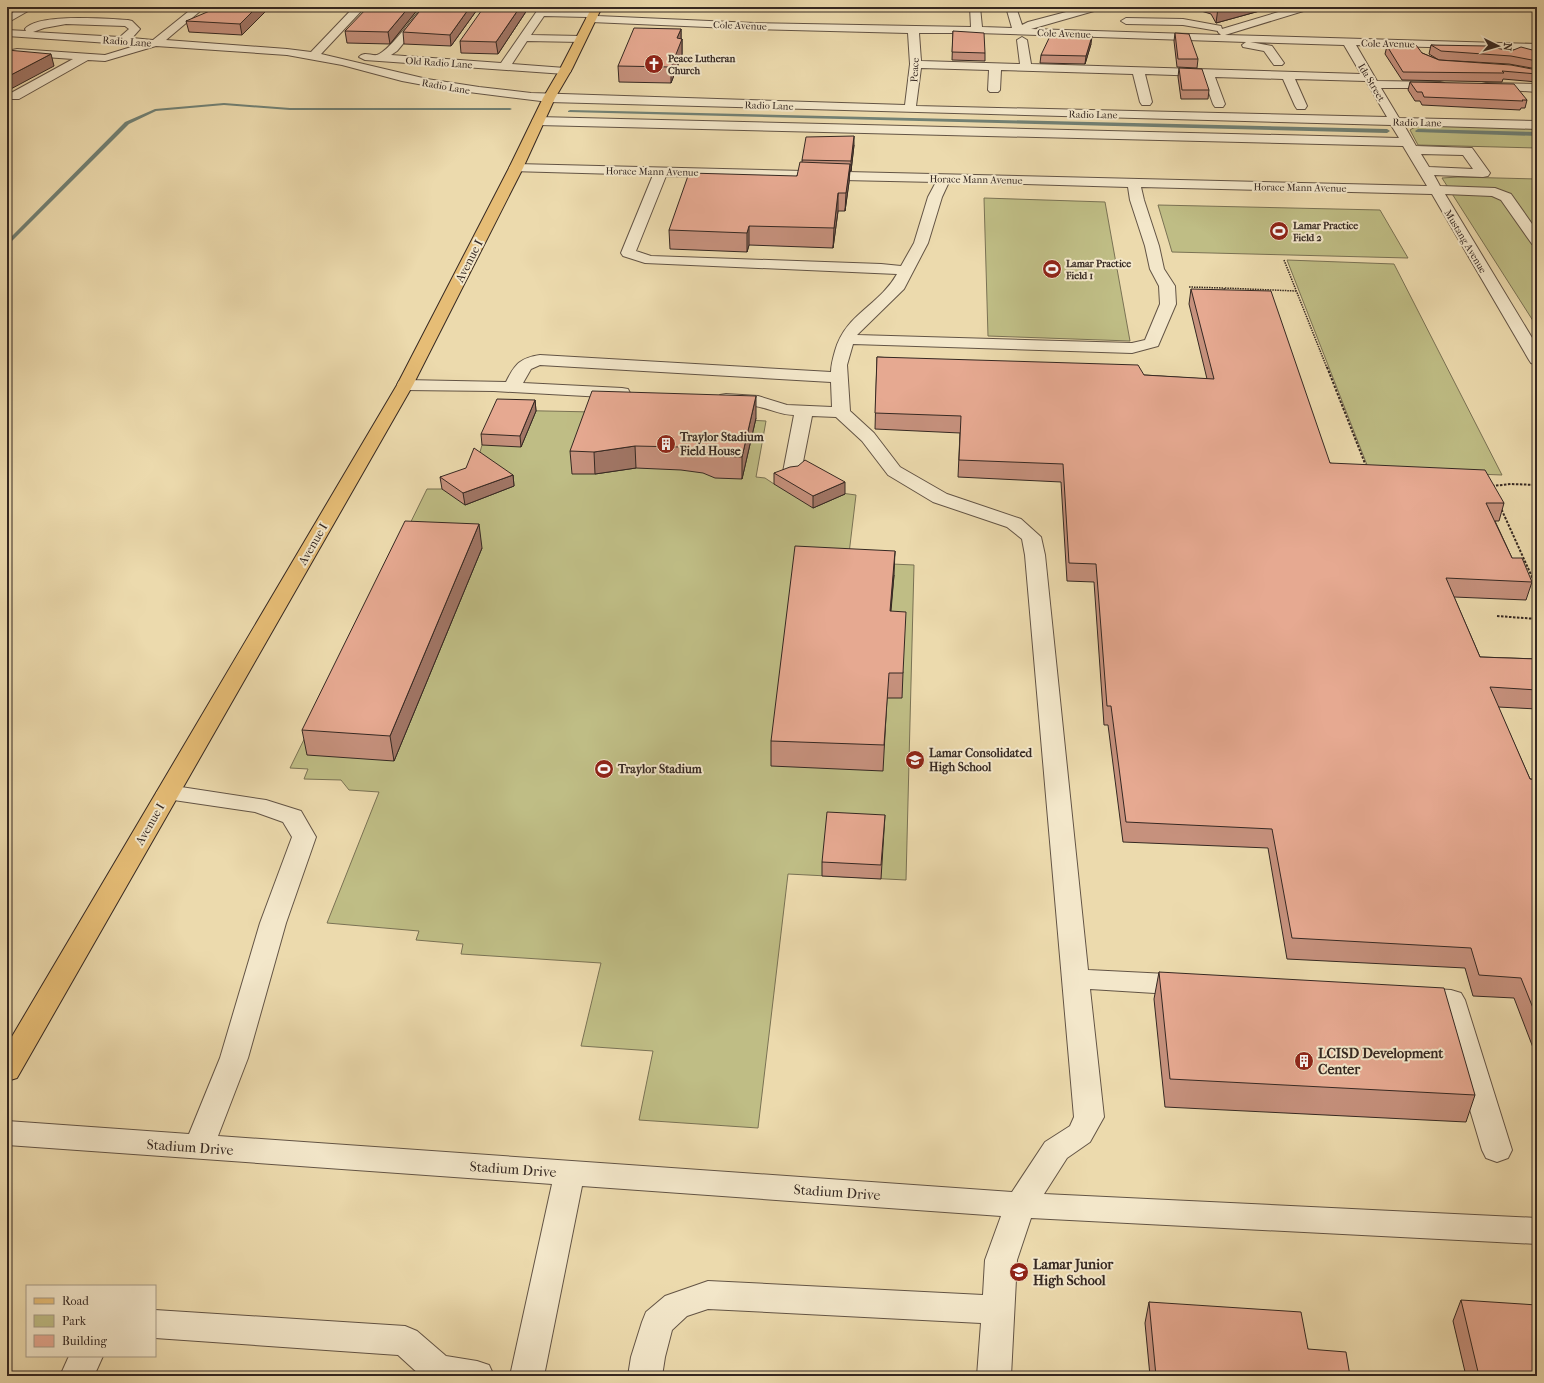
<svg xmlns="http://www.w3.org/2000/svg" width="1544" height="1383" font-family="'IM FELL French Canon',serif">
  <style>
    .green { fill: #bfbd85; stroke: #7a7254 }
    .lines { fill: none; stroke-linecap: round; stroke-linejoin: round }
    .stream { fill: #718074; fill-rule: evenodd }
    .minor-casing { stroke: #635445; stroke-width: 2 }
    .major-casing { stroke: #352822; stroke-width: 2 }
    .path-far1 { stroke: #352822; stroke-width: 1.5; stroke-dasharray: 1.5 1; stroke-linecap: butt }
    .path { stroke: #352822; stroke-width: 2; stroke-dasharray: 2.5 1.5; stroke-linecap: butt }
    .minor { fill: #f3e7ca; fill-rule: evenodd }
    .major { fill: #e6bd76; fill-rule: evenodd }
    .wall { fill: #c6917d; stroke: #352822 }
    .shaded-wall { fill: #a17666; stroke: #352822 }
    .building { fill: #e6a991; stroke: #352822 }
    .labels { text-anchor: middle; stroke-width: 4; stroke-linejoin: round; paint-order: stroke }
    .far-street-label { font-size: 10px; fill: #352822; stroke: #f3e7ca }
    .far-poi-label { font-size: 10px; font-weight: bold; fill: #352822; stroke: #f3e7ca; text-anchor: start }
    .street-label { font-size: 12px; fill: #352822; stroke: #f3e7ca }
    .poi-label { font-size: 12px; font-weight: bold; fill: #352822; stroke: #f3e7ca; text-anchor: start }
    .near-poi-label { font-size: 14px; font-weight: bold; fill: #352822; stroke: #f3e7ca; text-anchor: start }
    .near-street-label { font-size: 14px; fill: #352822; stroke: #f3e7ca }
  </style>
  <rect width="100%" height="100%" fill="#ecdaad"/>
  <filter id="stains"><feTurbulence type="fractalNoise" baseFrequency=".005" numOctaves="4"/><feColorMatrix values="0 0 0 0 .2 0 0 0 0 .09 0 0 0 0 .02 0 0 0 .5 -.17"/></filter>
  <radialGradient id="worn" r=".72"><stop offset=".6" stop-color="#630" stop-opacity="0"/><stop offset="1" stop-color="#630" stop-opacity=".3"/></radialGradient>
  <g class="green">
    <polygon points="1428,125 1537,127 1537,148 1418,145 1410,130 1415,127"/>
    <polygon points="1458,177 1537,179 1537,327 1442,178"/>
    <polygon points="984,198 1105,202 1130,341 988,336"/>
    <polygon points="1158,205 1380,210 1408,258 1172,252"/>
    <polygon points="1287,260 1394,264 1502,475 1369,470"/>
    <polygon points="498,410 594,412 766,421 756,477 765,478 774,484 856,495 848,562 914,565 906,880 788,874 758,1128 639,1120 653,1051 581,1046 601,963 461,954 463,944 416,940 419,931 327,923 379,792 349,790 341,780 304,779 308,769 290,768 427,489 442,489 473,477 482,445"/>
  </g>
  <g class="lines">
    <g class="stream">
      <polygon points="224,103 290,108 510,108 512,109 510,110 290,110 224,105 156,111 129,124 7,246 7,241 125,122 155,109"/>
      <polygon points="570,110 1387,129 1390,131 1387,133 568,112 568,111"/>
      <polygon points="1418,129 1537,132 1537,136 1416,132 1415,131"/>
    </g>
    <g class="minor-casing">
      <g id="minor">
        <polygon points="22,7 35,7 7,23 7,16"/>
        <path d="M194,7H205L166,40L287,49L311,52L354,7H365L321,54L427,79L479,87L531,93L905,105L910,64L908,33L754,29L591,22L587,21L586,19L587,17L544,16L531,35L581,36L586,39L581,42L527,41L512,64L565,68L569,69L571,71L569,73L565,74L365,60L359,57C364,51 371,56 377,55C388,52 411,20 419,11H427L428,13L427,15L397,51L391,55L501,63L537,11L541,10L593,11L597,12L598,14L597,16L754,23L971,27L970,7H980L982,27L1012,28L1006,7H1016L1022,25L1028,22L1085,7H1102L1101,9L1031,29L1221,35L1218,32V31L1183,25L1126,24L1121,21L1126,18L1183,19L1221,26L1222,29L1295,7H1311L1310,9L1225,35L1537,44V50L1356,45L1377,81L1440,82L1444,83L1446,85L1444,87L1440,88H1381L1399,118L1537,121V129L1404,125L1416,146L1472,148L1490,173L1488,176L1483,177L1434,175L1440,186L1495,188L1511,194L1537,231V245L1532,244L1501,200L1492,196L1445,194L1537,346V365L1531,363L1529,360L1432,194L1141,187L1144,200L1159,246L1164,269L1175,286L1176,304L1158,346L1132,353L853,344L847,365L850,411L874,433L900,467L947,494L1021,519L1041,537L1045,555L1088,970L1187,975L1197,978L1201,985L1197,992L1187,995L1090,989L1104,1117L1090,1142L1067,1158L1044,1194L1537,1218V1244L1031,1218L1017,1260L1011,1376H977L981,1323L708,1309L687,1316L672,1330L665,1357L662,1376H628L631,1357L642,1322L646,1312L665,1296L708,1281L983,1295L985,1260L1001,1216L582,1186L544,1376H510L552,1184L7,1145V1121L189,1134L220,1058L260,923L292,837L283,822L255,812L160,798L156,793L160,788L168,785L266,800L301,811L316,837L286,923L248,1058L218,1136L1012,1192L1045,1142L1070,1126L1074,1117L1025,555L1022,539L1007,527L933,502L888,475L862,441L836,417L812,416L801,472L798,476L792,477L786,476L783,472L794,415C780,415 768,408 755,406C743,404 731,405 720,403L717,399L720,395L726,394L758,396L787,405L832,407L831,382L540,365L531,369L523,383L622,388L628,389L630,393L628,397L622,398L494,391L405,390L399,389L397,385L399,381L405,380L506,382C515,364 520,358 540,355L831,372C831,365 833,358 835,351C845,314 879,306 897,274L645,263L623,256L621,253L653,175L511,171L509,168L511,165L516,164L1427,186L1403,146L538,125L534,124L532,121L534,118L538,117L1399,138L1391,125L549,102L445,89L402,81L342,65L287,55L156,46L105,61L88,60L19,99H11L9,96L11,93L73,59L17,55L7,57V51L17,49L105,55L138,45L7,36V30L26,31L25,29C38,13 107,19 128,20L132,21L140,29L132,38L153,40ZM66,24L125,26L129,29L120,37L33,32L44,28ZM919,33H977L1246,42L1242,45L1243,47L1264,51L1274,65H1282L1284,63L1272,46L1250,42L1344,45L1361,74L1031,64L1027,40L1022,37L1017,40L1020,64L921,61ZM921,68L989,70L988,90L990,92H998L1000,90L1001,70L1133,74L1140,102L1142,105H1150L1152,102L1145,74L1203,76L1213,104L1215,107H1223L1225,104L1215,77L1283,79L1295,106L1297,109H1305L1307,106L1295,79L1366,81L1387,117L916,106ZM1421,154L1463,155L1473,169L1429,167ZM666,176L936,182L928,197L914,243L901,266L881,264L651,256L636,251ZM949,182L1128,187L1130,200L1145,246L1150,269L1159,286L1160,304L1145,340L1132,343L857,335L904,289L928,243L942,197Z"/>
        <polygon points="1486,83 1537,84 1537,92 1482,88 1480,86 1482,84"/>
        <polygon points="1419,988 1451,990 1461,993 1465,1000 1512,1150 1508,1158 1497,1162 1486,1158 1482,1150 1440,1009 1419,1008 1409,1005 1405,998 1409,991"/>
        <polygon points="155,1310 405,1326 417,1331 446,1356 477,1361 489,1365 494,1376 421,1376 398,1355 155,1338"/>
        <polygon points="69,1356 103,1356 94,1376 60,1376"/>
      </g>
    </g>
    <g class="major-casing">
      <polygon id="major" points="592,7 602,7 572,69 555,98 523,168 413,385 17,1078 7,1081 7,1045 397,385 509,168 543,98 560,69"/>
    </g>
    <g class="path-far1">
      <polyline points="1284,260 1327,368"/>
      <polyline points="1189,287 1224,288"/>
      <polyline points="1225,292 1224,288 1296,291"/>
    </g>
    <g class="path">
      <polyline points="1327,367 1366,466"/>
      <polyline points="1492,486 1511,484 1537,485"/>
      <polyline points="1500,506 1537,588"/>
      <polyline points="1497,616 1537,619"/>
    </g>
    <use href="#minor" class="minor"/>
    <use href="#major" class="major"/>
  </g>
  <g class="wall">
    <polygon points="270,7 242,35 189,32 186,21"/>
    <polygon points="423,7 481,7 479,7 451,46 404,44 403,32"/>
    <polygon points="529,7 498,54 461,53 460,41"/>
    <polygon points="1188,7 1274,7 1216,23 1211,14"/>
    <polygon points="418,9 390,44 347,43 345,31"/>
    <polygon points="681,29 681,39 682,39 682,54 671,83 619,82 618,66"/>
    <polygon points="953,31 985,53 985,61 952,60"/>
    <polygon points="1175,33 1198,59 1197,68 1177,67 1174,41"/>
    <polygon points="1091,44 1085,64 1040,63 1041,55"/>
    <polygon points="1388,45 1422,53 1439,60 1537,70 1537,82 1503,79 1502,82 1402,80 1385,54 1387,46"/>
    <polygon points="1431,45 1537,56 1537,69 1509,64 1439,60 1429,54"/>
    <polygon points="1179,68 1209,90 1208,99 1181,99 1178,77"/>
    <polygon points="1410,82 1527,100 1525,108 1521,108 1520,110 1422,105 1420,101 1415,101 1408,90"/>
    <polygon points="854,145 851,171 850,171 849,182 845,211 838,211 833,248 749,245 747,252 670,249 669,230 797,176 802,162 802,160"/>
    <polygon points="1191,289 1330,463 1504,503 1499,521 1495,521 1512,558 1532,582 1526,600 1454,597 1480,657 1537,659 1537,709 1498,707 1530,779 1537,780 1537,1058 1514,998 1473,996 1465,968 1287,959 1268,848 1123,842 1108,725 1104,725 1094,582 1067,581 1061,482 958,477 960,433 875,429 877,357 1144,375 1207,379 1189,304"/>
    <polygon points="535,400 536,411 521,447 482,445 481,434"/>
    <polygon points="756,418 742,479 715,478 703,473 681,470 636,468 595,474 572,474 570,451"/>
    <polygon points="774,473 845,494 813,508 774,484"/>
    <polygon points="513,475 514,486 465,505 442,489 440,477"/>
    <polygon points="482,548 394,761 307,755 302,730"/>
    <polygon points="894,575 891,611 903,673 902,698 887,698 883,771 771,766 771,741"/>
    <polygon points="885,815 881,879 822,876 822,862"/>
    <polygon points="1159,972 1475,1095 1466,1122 1165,1107 1154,999"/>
    <polygon points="1461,1300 1537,1376 1466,1376 1453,1321"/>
    <polygon points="1149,1302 1308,1349 1350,1376 1150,1376 1145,1323"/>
  </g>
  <g class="shaded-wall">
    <polygon points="257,7 270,7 242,35 240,24"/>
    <polygon points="409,7 418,7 418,9 390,44 388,32"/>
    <polygon points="470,7 481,7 479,7 451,46 450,35"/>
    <polygon points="520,7 529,7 498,54 496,42"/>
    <polygon points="1222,7 1274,7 1216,23 1218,8"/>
    <polygon points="681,29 681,41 682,39 682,54 671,83 671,67 677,38"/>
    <polygon points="1092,36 1091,44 1085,64 1086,56"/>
    <polygon points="51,54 54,66 7,91 7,77"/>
    <polygon points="854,136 854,145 851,171 851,161"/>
    <polygon points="850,164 849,182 845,211 846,193"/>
    <polygon points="838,193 838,211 833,248 834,228"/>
    <polygon points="749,226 749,245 747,252 747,233"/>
    <polygon points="756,396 756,418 742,479 742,457"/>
    <polygon points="535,400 536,411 521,447 520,436"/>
    <polygon points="635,446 636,468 595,474 594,452"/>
    <polygon points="513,475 514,486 465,505 463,493"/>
    <polygon points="845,482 845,494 813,508 813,496"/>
    <polygon points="479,524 482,548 394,761 390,736"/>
    <polygon points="895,551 894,575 888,635"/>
  </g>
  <g class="building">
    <polygon points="219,7 257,7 240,24 186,21"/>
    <polygon points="368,7 409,7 388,32 345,31"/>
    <polygon points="423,7 470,7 450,35 403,32"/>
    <polygon points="484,7 520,7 496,42 460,41"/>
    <polygon points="634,28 681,29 677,38 682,39 671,67 618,66"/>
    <polygon points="953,31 984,33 985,53 952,52"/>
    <polygon points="1175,33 1189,34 1198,59 1178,59"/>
    <polygon points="1051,34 1092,36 1086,56 1041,55"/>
    <polygon points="1388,45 1416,45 1422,53 1439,60 1511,65 1537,70 1537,74 1502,71 1504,73 1403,72 1387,46 1389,46"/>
    <polygon points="1431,45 1486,46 1511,51 1521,47 1536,51 1537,61 1511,56 1441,51"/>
    <polygon points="7,50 51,54 7,77"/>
    <polygon points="1179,68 1202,69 1209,90 1182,90"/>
    <polygon points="1410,82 1514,84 1527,100 1522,100 1523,101 1424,97 1422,92 1417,92"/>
    <polygon points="854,136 851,161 802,160 806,137"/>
    <polygon points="800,162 850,164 846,193 838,193 834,228 749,226 747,233 669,230 689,173 797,176"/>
    <polygon points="1191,289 1271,291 1330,463 1485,470 1504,503 1486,503 1512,558 1522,558 1532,582 1446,578 1480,657 1537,659 1537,690 1490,687 1530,779 1537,780 1537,1018 1521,978 1479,975 1471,948 1292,938 1272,829 1126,822 1111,706 1107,706 1096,564 1069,563 1063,464 959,460 961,416 875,413 877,357 1138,365 1144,375 1214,379"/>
    <polygon points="592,391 756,396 742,457 715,456 703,451 680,447 635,446 594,452 570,451"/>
    <polygon points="497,399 535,400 520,436 481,434"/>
    <polygon points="474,448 513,475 463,493 440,477 466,468"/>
    <polygon points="805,460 845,482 813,496 774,473 790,467 798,466"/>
    <polygon points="405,521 479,524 390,736 302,730"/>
    <polygon points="795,546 895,551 890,611 906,612 903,673 889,673 884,745 771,741"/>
    <polygon points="827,812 885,815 881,865 822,862"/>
    <polygon points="1159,972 1444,988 1475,1095 1170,1079"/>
    <polygon points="1461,1300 1537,1305 1537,1376 1479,1376"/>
    <polygon points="1149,1302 1301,1312 1308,1349 1346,1352 1350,1376 1156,1376"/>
  </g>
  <defs>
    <g id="church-disc" transform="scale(1)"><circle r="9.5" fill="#8f2418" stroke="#f3e7ca"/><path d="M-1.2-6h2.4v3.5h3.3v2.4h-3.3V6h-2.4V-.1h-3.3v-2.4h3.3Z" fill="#fff"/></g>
    <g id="stadium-disc" transform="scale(1)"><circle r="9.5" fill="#8f2418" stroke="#f3e7ca"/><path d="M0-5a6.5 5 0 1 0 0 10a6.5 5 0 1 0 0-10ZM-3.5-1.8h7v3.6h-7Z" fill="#fff"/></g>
    <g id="building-disc" transform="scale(1)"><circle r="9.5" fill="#8f2418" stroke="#f3e7ca"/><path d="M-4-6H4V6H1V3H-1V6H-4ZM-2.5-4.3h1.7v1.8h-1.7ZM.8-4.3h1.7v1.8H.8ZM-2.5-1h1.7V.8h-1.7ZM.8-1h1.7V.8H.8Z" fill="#fff"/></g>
    <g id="school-disc" transform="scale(1)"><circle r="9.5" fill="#8f2418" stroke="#f3e7ca"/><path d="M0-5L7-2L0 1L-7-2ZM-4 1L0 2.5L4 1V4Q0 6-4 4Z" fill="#fff"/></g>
  </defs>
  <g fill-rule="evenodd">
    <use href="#church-disc" x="654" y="64"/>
    <use href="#stadium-disc" x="1279" y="231"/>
    <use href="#stadium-disc" x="1052" y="269"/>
    <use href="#building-disc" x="666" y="444"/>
    <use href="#school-disc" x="915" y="760"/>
    <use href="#stadium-disc" x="604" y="769"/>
    <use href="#building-disc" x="1304" y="1061"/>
    <use href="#school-disc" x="1019" y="1272"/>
  </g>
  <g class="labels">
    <g class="far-street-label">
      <text transform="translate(740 25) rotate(2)" y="4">Cole Avenue</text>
      <text transform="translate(1064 33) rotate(2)" y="4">Cole Avenue</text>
      <text transform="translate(127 41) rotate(4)" y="4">Radio Lane</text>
      <text transform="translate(1388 43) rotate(1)" y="4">Cole Avenue</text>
      <text transform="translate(439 62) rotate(4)" y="4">Old Radio Lane</text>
      <text transform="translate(914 70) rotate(-87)" y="4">Peace</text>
      <text transform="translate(1372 82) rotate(59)" y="4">Ida Street</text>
      <text transform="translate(446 86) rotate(10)" y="4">Radio Lane</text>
      <text transform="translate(769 105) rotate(2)" y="4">Radio Lane</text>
      <text transform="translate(1093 114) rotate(1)" y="4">Radio Lane</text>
      <text transform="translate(1417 122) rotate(1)" y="4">Radio Lane</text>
      <text transform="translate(652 171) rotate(1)" y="4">Horace Mann Avenue</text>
      <text transform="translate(976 179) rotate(1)" y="4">Horace Mann Avenue</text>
      <text transform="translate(1300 187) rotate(1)" y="4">Horace Mann Avenue</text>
      <text transform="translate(1466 241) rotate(59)" y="4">Mustang Avenue</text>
    </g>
    <g class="far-poi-label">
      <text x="668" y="62">Peace Lutheran<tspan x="668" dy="12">Church</tspan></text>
      <text x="1293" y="229">Lamar Practice<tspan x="1293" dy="12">Field 2</tspan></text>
      <text x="1066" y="267">Lamar Practice<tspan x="1066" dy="12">Field 1</tspan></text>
    </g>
    <g class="street-label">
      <text transform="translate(469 261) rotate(-63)" y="4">Avenue I</text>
      <text transform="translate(313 544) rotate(-60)" y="4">Avenue I</text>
      <text transform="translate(150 824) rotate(-60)" y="4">Avenue I</text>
    </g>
    <g class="poi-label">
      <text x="680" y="441">Traylor Stadium<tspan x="680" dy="14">Field House</tspan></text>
      <text x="929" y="757">Lamar Consolidated<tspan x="929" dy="14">High School</tspan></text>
      <text x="618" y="773">Traylor Stadium</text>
    </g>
    <g class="near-poi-label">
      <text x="1318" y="1058">LCISD Development<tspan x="1318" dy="16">Center</tspan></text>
      <text x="1033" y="1269">Lamar Junior<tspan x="1033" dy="16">High School</tspan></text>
    </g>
    <g class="near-street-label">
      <text transform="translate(190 1147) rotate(4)" y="5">Stadium Drive</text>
      <text transform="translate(513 1169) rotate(4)" y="5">Stadium Drive</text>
      <text transform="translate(837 1192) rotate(4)" y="5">Stadium Drive</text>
    </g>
  </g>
  <rect width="1544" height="1383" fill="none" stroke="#ecdaad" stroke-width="24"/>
  <rect x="8" y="8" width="1528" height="1367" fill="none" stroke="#352822" stroke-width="2"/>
  <rect x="12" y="12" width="1520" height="1359" fill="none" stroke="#352822"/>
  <rect x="26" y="1285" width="130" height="72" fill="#f3e7ca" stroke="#a79b87"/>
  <rect x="34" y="1298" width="20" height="6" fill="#e6bd76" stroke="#a79b87"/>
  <text x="62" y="1305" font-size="12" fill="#352822">Road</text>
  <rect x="34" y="1315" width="20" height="12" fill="#bfbd85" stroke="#a79b87"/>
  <text x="62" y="1325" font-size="12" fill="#352822">Park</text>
  <rect x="34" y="1335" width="20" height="12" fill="#e6a991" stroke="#a79b87"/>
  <text x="62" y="1345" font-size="12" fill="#352822">Building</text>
  <g transform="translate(1498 46) rotate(95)" stroke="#f3e7ca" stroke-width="3" paint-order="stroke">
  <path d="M0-3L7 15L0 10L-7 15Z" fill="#352822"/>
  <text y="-6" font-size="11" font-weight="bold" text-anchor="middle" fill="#352822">N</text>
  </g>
  <rect width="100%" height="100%" filter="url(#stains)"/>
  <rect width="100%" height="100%" fill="url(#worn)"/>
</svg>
